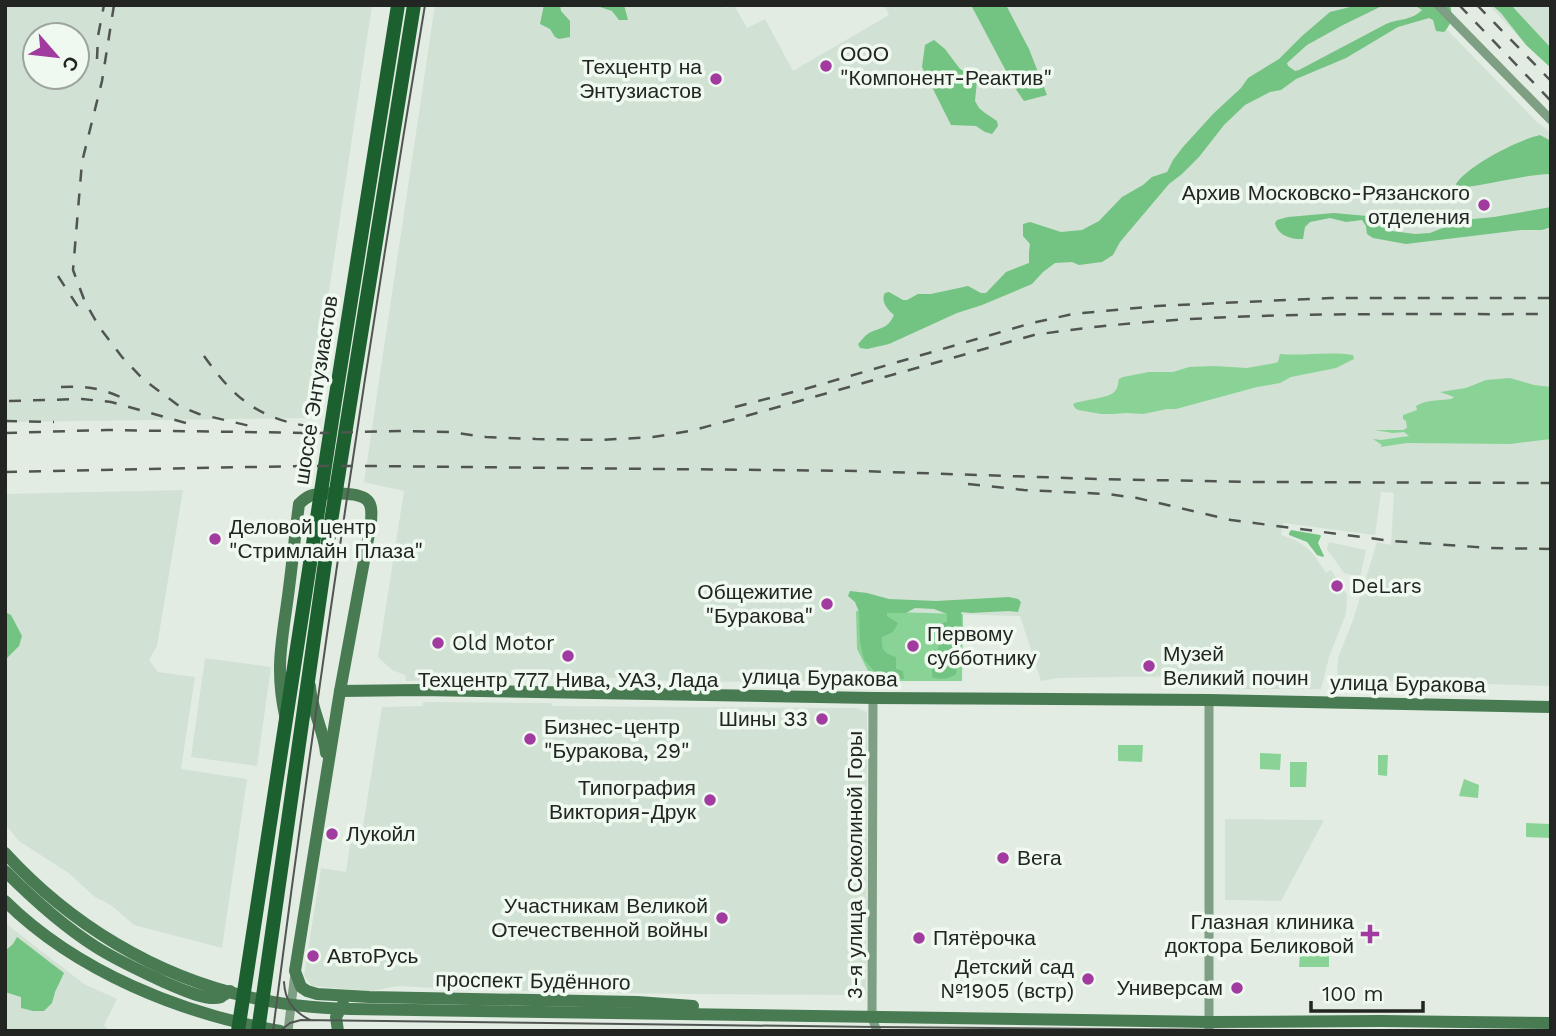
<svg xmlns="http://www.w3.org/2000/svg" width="1556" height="1036" font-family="'Work Sans',sans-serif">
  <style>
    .built { fill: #d1e1d3; fill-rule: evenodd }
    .green { fill: #8ad396 }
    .forest { fill: #73c382 }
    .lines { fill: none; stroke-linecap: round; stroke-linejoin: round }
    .street { stroke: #7e9f83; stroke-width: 9 }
    .secondary { stroke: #497b52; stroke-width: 12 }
    .primary { stroke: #1d602f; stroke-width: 14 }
    .tram { stroke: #505551; stroke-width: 2 }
    .rail { stroke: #505551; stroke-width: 2.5; stroke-dasharray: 12 12; stroke-linecap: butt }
    .poi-dot { fill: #a23b9f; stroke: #eff9f0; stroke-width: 2.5 }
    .labels { text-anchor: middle; stroke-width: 7; stroke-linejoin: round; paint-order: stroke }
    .poi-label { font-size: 21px; fill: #222522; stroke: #eff9f0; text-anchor: start }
    .street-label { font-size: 21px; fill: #222522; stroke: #eff9f0 }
  </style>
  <rect width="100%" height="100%" fill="#e2ece3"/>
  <g class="built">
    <path d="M5,5H372L310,418L5,422ZM35,35H77V77H35Z"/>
    <polygon points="435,5 724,5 726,8 734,5 747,28 765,19 793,71 889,15 884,5 1423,5 1537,122 1551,133 1551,686 1337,680 1338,658 1353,620 1377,542 1391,545 1394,493 1381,492 1375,535 1283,523 1281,535 1295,540 1306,547 1314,555 1326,573 1331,570 1347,595 1346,614 1329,657 1321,689 1197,689 1196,676 1058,678 1041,681 1020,616 856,611 857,649 873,681 688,682 597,677 406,681 405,675 392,670 378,657 404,491 364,482"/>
    <polygon points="1489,5 1551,5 1551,65 1527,45"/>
    <polygon points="183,490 157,646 149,660 158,672 195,677 181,769 247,779 222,948 134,925 111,905 95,897 70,874 19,841 5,824 5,494"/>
    <polygon points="1329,542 1366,550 1360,577 1344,573 1327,549"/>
    <polygon points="205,658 271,667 257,766 191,757"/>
    <polygon points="423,702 551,703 552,706 856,708 867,712 866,995 684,994 474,990 398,986 370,991 312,986 304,976 321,868 346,872 351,838 361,839 382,707 423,706"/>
    <polygon points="1225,819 1324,820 1281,901 1225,900"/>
    <polygon points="5,923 84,984 117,999 104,1025 109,1031 5,1031"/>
  </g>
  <g class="green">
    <path d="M1280,354C1303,356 1329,351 1353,355L1354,359L1336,368L1291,377L1280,383L1257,387L1176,409H1167L1143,414L1126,413L1113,414H1101L1078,410L1075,408L1073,404C1084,399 1109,399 1115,391C1118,388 1118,383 1119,379L1123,377L1149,372H1173L1189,367L1214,366L1247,368L1275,363L1278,362Z"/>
    <path d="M1510,378L1534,385L1551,387V439L1510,444L1407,443L1380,447L1382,445L1373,439L1381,440L1409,436L1404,432L1393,433L1374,430H1403L1407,428L1406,421L1403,419V415L1417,410L1416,406C1428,399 1438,401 1451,399L1454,397L1440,392L1466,388L1486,380Z"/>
    <polygon points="856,611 963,614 962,681 873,681 857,649"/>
    <polygon points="1118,745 1143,745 1142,762 1118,761"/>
    <polygon points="1260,753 1281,754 1280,770 1260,769"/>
    <polygon points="1378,755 1388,755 1387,776 1378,775"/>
    <polygon points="1290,762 1307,762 1306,787 1290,787"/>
    <polygon points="1464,779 1479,785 1478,798 1459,796"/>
    <polygon points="1526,823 1551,824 1551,838 1526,837"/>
    <polygon points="1300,954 1329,954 1329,967 1299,967"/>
  </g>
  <g class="forest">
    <polygon points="544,5 560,5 561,11 570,21 570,37 559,39 555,37 550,29 540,24"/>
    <polygon points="594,5 624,5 628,20 619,20 612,11"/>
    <polygon points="971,5 1006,5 1029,49 1047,95 1024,101 1015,88"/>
    <path d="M1384,5L1343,25L1307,45L1287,63L1288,66L1295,71L1299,70L1386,24C1398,19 1413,20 1422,10L1414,5H1450C1453,15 1451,26 1444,32L1436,31L1433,20L1429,18L1398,27L1346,58L1296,79L1281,90L1270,92L1245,105L1224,125L1199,157L1182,174L1169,184L1120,242L1113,255L1102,262L1079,265L1072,262L1055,263L1043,272L1032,284L982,305L957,313L889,344L867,349L860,348L858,344C862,340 866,334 871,332C883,327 888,328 894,315C888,310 880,301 885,293L889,292L903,300H907L918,294H931L968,286L981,293H986L1006,272L1029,263V252L1030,244L1023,236V224L1030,222L1061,232L1082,230L1099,221L1122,197L1143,185L1152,177L1167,172L1173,160L1183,147L1213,114L1241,88L1248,78L1279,59L1302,36L1330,12L1354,6Z"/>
    <polygon points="1492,5 1511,5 1550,47 1551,68 1526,45 1501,13"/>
    <polygon points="934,40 945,49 960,69 974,76 977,81 975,101 979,108 985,113 997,121 998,126 992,134 985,132 976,126 951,125 922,67 925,45"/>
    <path d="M1540,135L1551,141V174C1519,175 1490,185 1458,188L1456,184C1467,166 1518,140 1540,135Z"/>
    <path d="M1551,207V227L1542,230H1521L1406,244L1373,238L1367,234L1366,226L1362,220L1346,222L1330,218L1310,222L1305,227L1303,239C1292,240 1277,235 1275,223L1277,220L1288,217L1334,213L1389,218L1392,220L1390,227L1392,231L1415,234L1430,233L1463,220L1494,217Z"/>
    <polygon points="1291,530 1320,535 1321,536 1318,543 1324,556 1323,557 1317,555 1307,542 1289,535 1289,533"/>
    <path d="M850,591L867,593L889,599L936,601L1009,597L1018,599L1021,602L1018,612L1009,611L971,613L962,612L961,613L963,636L959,649L956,674C950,679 939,680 932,677V656L936,653L939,646C935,639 931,634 934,625L947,622V614L934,609L915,608L906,613H887V616L898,623L893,632L882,637C881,651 884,653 896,657V669L903,671L904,679L880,677L864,660L860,641L859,612L855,602L848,596Z"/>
    <polygon points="5,612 11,615 22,636 19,646 5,660"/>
    <polygon points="17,937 64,973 55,992 52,1003 44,1011 33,1011 21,1008 21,997 5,992 5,951 13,944"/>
  </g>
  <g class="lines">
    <g class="street">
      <polyline points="1438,5 1551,120"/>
      <polyline points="873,698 872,1018 877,1031"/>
      <polyline points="1209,700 1209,1031"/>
      <polyline points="288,1031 295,973"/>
    </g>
    <g class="secondary">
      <path d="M310,686C311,709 324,730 326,753"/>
      <polyline points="340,691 420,690 873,698 1209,700 1551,707"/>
      <path d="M285,715C275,669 282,641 288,596C292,566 295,535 299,504C303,500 307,496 313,495C324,493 360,491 368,501C373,507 371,516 371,523L340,691L295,971L301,987L307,991L317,994L369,997L637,1002L693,1006"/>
      <path d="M5,853C70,924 155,976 249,997C282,1005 316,1008 350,1009L1210,1022L1380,1021L1551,1023"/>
      <path d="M5,871C33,899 63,926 96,947C118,961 141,971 164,982C178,988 207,1002 221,997C222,996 229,992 230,991"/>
      <path d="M5,901C77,972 182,1014 280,1031"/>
      <polyline points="338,1031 336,1017 343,1004"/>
    </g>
    <g class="primary">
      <polyline points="238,1031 335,401 398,5"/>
      <polyline points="258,1031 329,534 414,5"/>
    </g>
    <g class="tram">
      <path d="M284,982C285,1001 293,1011 310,1020"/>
      <path d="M273,1031C317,688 368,346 425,5"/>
      <polyline points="280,1031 290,1023 301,1020 876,1027 1352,1031"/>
    </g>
    <g class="rail">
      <polyline points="114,5 102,81 82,162 73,270 85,302 100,328 122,357 143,379 179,406 199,414 250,426"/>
      <polyline points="1459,5 1551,101"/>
      <polyline points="1477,5 1551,81"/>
      <polyline points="97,59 98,36 104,5"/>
      <polyline points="58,276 84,316"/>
      <path d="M204,356C233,397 257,418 307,426"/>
      <path d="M61,387C87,386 101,388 125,399"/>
      <polyline points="9,401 82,399 111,402 193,425"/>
      <polyline points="735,407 805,389 1032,323 1073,314 1157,306 1330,298 1551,298"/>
      <polyline points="5,421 54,422"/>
      <path d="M5,433L106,430L312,433L406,431L449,432L486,437L536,439L601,440L653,437L690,431L739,418L1034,335C1205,309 1378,315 1551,314"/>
      <polyline points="5,472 300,466 375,466 858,471 1098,479 1253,482 1551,483"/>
      <polyline points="968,484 1024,490 1107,494 1137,498 1231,520 1392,541 1490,548 1551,549"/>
    </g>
  </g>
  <g class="poi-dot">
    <circle cx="826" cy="66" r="7"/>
    <circle cx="716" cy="79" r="7"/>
    <circle cx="1484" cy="205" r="7"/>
    <circle cx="215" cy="539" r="7"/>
    <circle cx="1337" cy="586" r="7"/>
    <circle cx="827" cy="604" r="7"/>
    <circle cx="438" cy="643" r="7"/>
    <circle cx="913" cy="646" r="7"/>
    <circle cx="568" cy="656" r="7"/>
    <circle cx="1149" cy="666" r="7"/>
    <circle cx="822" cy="719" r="7"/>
    <circle cx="530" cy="739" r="7"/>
    <circle cx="710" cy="800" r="7"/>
    <circle cx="332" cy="834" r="7"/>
    <circle cx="1003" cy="858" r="7"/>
    <circle cx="722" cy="918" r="7"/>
    <path d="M1366.5 923.5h7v7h7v7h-7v7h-7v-7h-7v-7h7z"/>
    <circle cx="919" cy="938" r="7"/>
    <circle cx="313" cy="956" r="7"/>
    <circle cx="1088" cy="979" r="7"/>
    <circle cx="1237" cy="988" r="7"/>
  </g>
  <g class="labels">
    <g class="poi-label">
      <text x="840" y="61">ООО<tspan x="840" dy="24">"Компонент-Реактив"</tspan></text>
      <text x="702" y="74" text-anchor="end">Техцентр на<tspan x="702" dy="24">Энтузиастов</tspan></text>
      <text x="1470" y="200" text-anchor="end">Архив Московско-Рязанского<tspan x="1470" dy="24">отделения</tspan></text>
      <text x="229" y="534">Деловой центр<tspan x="229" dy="24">"Стримлайн Плаза"</tspan></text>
      <text x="1351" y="593">DeLars</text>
      <text x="813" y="599" text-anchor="end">Общежитие<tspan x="813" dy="24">"Буракова"</tspan></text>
      <text x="927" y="641">Первому<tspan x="927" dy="24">субботнику</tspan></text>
      <text x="452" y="650">Old Motor</text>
      <text x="1163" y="661">Музей<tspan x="1163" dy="24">Великий почин</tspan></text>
      <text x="568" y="687" text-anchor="middle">Техцентр 777 Нива, УАЗ, Лада</text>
      <text x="808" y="726" text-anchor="end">Шины 33</text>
      <text x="544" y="734">Бизнес-центр<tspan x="544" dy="24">"Буракова, 29"</tspan></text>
      <text x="696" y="795" text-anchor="end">Типография<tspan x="696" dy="24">Виктория-Друк</tspan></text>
      <text x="346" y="841">Лукойл</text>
      <text x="1017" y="865">Вега</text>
      <text x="708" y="913" text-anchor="end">Участникам Великой<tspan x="708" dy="24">Отечественной войны</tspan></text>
      <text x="1354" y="929" text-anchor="end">Глазная клиника<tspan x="1354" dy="24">доктора Беликовой</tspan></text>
      <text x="933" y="945">Пятёрочка</text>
      <text x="327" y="963">АвтоРусь</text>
      <text x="1074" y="974" text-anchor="end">Детский сад<tspan x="1074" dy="24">№1905 (встр)</tspan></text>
      <text x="1223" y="995" text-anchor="end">Универсам</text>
    </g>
    <g class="street-label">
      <text transform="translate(316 390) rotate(-81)" y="7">шоссе Энтузиастов</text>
      <text transform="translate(820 678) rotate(1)" y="7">улица Буракова</text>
      <text transform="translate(1408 684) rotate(1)" y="7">улица Буракова</text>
      <text transform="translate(855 865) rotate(-90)" y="7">3-я улица Соколиной Горы</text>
      <text transform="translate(533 981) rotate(1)" y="7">проспект Будённого</text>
    </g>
  </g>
  <rect width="1556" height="1036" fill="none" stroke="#222522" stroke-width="14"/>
  <g transform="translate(56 56) rotate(118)"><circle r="33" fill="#eff9f0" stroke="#9da49e" stroke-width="2"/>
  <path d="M0-5L12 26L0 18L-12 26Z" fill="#a23b9f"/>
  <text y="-10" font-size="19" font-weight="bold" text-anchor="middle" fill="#222522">С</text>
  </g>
  <path d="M1311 1001v10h112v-10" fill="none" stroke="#222522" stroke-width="3.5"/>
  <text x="1322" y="1001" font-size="21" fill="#222522" stroke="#eff9f0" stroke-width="5" paint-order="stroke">100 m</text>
</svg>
